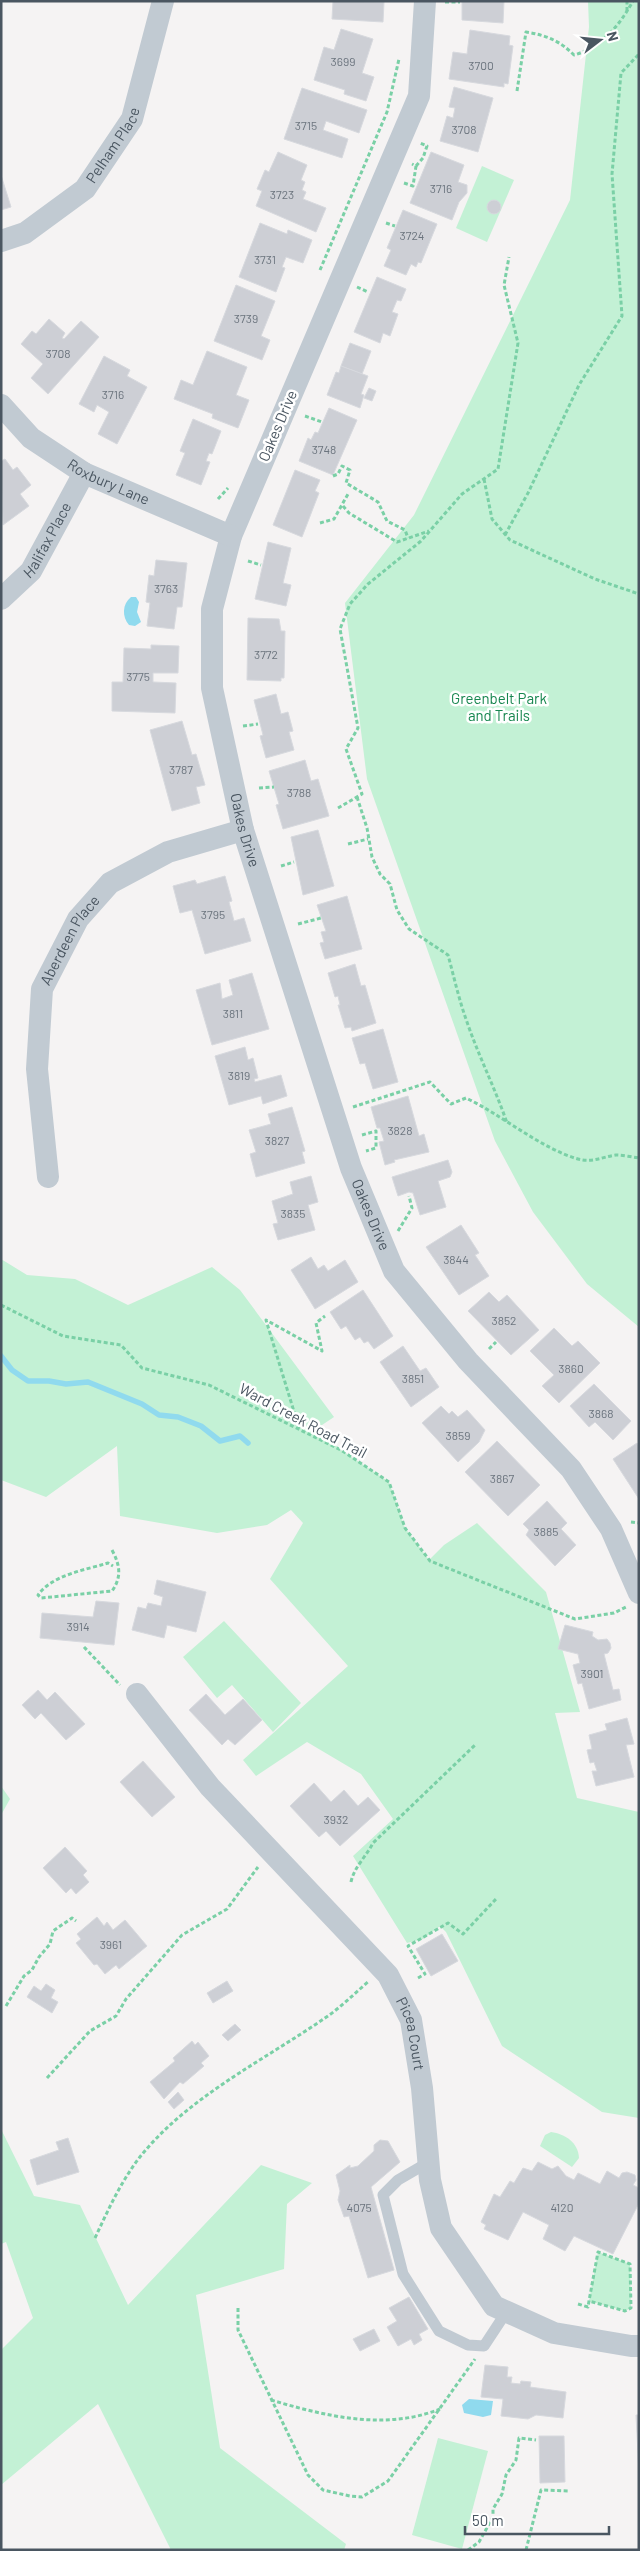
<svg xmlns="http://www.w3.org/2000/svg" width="640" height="2551" font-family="Barlow,sans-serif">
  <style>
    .green { fill: #c3f1d5 }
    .water { fill: #90daee }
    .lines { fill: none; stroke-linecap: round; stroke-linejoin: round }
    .stream { stroke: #90daee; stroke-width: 5.5 }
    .building { fill: #cdcfd5; stroke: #d7d9de }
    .path { stroke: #7ad0a6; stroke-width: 3; stroke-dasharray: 4 2.5; stroke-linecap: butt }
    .lane { stroke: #c1cad2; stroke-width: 11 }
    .street { stroke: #c1cad2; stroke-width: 22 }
    .labels { text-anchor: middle; stroke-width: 5; stroke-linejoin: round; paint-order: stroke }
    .number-label { font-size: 12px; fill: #6b747e }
    .street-label { font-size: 15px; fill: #4a5661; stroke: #fff }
    .park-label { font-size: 15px; fill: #17864f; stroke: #fff }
  </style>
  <rect width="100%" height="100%" fill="#f5f3f3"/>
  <g class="green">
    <polygon points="588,1 639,1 639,1327 587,1284 533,1212 495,1141 367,779 345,603 414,515 570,200 589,27"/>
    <polygon points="482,166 514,180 487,242 456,228"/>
    <polygon points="1,1259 27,1275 75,1279 128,1305 212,1267 240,1290 334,1417 316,1429 341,1450 389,1482 405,1528 429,1560 444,1545 477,1523 546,1592 580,1712 555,1713 577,1798 639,1812 639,2118 602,2112 502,2046 446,1932 440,1926 423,1939 407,1943 353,1856 393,1819 361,1774 307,1742 256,1776 243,1760 348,1666 270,1579 303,1523 291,1510 267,1525 217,1533 120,1516 117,1446 46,1497 1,1480"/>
    <polygon points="224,1621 301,1703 273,1732 232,1685 217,1698 183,1657"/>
    <polygon points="1,1786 10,1799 1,1815"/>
    <polygon points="1,2129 34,2196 80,2205 128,2305 261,2165 312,2183 287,2204 284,2269 196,2295 220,2448 346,2544 344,2550 171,2550 98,2404 1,2485 1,2350 33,2318 6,2242 1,2244"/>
    <path d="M551,2132C565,2134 578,2142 579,2158L572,2167L540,2146L545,2135Z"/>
    <polygon points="598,2252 630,2264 631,2308 625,2311 589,2301"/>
    <polygon points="438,2438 488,2451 462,2549 412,2535"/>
  </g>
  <g class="water">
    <path d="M131,597H136L139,602L137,612L141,622L135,626L129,625C122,617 122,604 131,597Z"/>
    <polygon points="469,2399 493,2401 491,2415 483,2417 464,2413 462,2405"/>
  </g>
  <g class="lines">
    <polyline class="stream" points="1,1356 12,1370 28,1381 49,1381 66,1384 88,1382 142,1404 159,1415 178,1417 201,1426 220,1441 240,1436 248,1443"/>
  </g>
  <g class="building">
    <polygon points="333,1 384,2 383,22 332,19"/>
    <polygon points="462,1 504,1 503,23 462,20"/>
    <polygon points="341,29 373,39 362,73 374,77 366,101 344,94 345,90 314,80 324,47 334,50"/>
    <polygon points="470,30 510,36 509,45 513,46 508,84 504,83 504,87 449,79 453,52 467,54"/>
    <polygon points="454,87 493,98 478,152 440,141 447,116 453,118 455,108 449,107"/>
    <polygon points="302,88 367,110 359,133 326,121 323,130 348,139 342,158 284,139"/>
    <polygon points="278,152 307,165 301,180 305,182 302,190 306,192 303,199 326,208 316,232 256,206 262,191 257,189 265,170 269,172"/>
    <polygon points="431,152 464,165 458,182 467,185 467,193 459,202 452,220 410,203"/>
    <polygon points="1,175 11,207 1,210"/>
    <circle cx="494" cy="207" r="7"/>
    <polygon points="403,210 437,224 421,263 418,262 416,267 411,264 406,275 384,266 391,250 387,248"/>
    <polygon points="260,223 287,234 288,230 312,240 303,263 286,257 282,267 285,268 276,292 239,277"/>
    <polygon points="377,277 406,289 401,301 397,300 392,312 398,314 390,336 383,333 380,343 354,332"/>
    <polygon points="236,285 275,301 261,336 270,340 262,360 214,341"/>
    <polygon points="49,319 65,333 62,338 64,339 81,321 99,337 48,394 31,378 43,364 21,344 32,331 36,334"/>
    <polygon points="350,343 371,351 362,374 341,366"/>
    <polygon points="207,351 247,367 236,395 249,400 238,428 212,418 213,414 174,399 181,380 193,385"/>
    <polygon points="104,356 130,370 127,376 147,387 117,444 98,434 109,412 97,405 94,412 79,404"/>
    <polygon points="341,366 368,376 361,394 364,395 360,408 327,395 336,372 339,373"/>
    <polygon points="369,388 376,391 372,401 364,398"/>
    <polygon points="329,408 357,420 333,475 299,461 308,438 311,440 315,432 318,433"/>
    <polygon points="193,419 221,431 212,454 209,453 206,461 210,462 201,485 176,475 185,453 180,451"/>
    <polygon points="5,459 13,470 17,467 31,485 20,494 29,506 3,525 1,461"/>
    <polygon points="295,470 320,480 315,491 319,493 302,537 273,525"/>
    <polygon points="268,542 291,548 283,583 291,585 286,606 255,599"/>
    <polygon points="156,560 187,563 182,607 177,607 174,629 147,626 150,603 146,602 149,575 154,576"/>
    <polygon points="248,618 279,619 281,631 285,631 284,678 281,678 281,681 247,680"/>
    <polygon points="151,645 179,646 178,673 153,673 153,682 176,683 175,713 112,711 112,682 123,682 124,648 151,649"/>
    <polygon points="276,694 281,714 288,712 293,731 289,732 294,750 266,758 260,736 263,735 254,700"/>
    <polygon points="182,721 192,755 196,754 205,785 196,787 200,803 172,811 150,730"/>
    <polygon points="305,760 311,781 318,779 329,816 283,829 276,805 279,804 269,771"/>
    <polygon points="318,830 334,886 303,895 291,837"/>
    <polygon points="225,876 232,901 229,902 234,921 244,918 251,941 205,954 192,910 180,913 173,886 195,880 197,884"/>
    <polygon points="347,896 362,949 325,959 320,943 324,942 321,932 326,931 317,905"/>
    <polygon points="355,964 361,986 365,985 376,1023 352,1031 351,1027 345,1028 338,1005 340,1005 338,996 335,997 328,973"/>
    <polygon points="252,973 269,1029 212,1045 196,990 220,983 222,999 233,995 229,980"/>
    <polygon points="383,1029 398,1082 373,1089 365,1063 360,1064 352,1038"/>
    <polygon points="245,1047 248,1060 253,1058 258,1078 254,1079 255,1082 281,1075 287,1096 263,1104 261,1096 229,1105 215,1056"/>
    <polygon points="408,1096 419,1136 424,1134 429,1152 394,1160 395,1162 385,1165 379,1142 384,1141 380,1128 377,1128 371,1107"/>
    <polygon points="292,1107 305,1151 302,1152 305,1163 256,1177 250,1154 256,1152 249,1130 271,1124 268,1114"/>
    <polygon points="448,1160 452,1172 450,1177 438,1181 446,1207 420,1215 413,1193 409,1192 398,1196 392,1177"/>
    <polygon points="311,1176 318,1202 308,1205 315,1230 278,1240 273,1224 278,1223 272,1201 293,1194 290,1182"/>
    <polygon points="461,1225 479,1253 475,1255 489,1276 459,1295 426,1247"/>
    <polygon points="311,1257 318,1269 324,1265 328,1271 345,1260 358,1282 315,1309 291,1270"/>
    <polygon points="363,1290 393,1336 374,1349 368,1341 364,1343 360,1337 355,1340 346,1326 341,1329 330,1312"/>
    <polygon points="489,1292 499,1302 507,1295 539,1330 511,1355 468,1311"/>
    <polygon points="554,1328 572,1346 578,1341 600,1363 559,1403 542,1386 554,1375 530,1351"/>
    <polygon points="403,1346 420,1371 426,1368 439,1387 411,1407 380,1362"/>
    <polygon points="594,1384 631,1421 613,1440 595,1422 589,1427 570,1406"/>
    <polygon points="441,1406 449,1414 452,1411 458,1417 467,1410 485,1430 479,1442 458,1462 422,1423"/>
    <polygon points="497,1441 540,1485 508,1516 465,1472"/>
    <polygon points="637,1443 639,1446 639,1499 613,1459"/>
    <polygon points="547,1501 567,1523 561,1529 576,1545 555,1566 526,1535 529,1530 523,1524"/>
    <polygon points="157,1580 206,1592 196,1632 167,1625 164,1638 132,1630 138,1607 146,1609 148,1603 161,1606 163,1597 154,1594"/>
    <polygon points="96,1601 119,1603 114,1645 40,1638 42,1613 93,1617"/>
    <polygon points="565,1625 593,1632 592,1636 598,1640 607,1639 610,1643 611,1648 608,1653 604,1654 613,1690 619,1689 621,1700 589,1709 582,1683 578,1684 573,1665 580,1663 578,1654 558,1649"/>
    <polygon points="38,1690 47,1700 55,1692 85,1724 66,1740 41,1713 35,1719 22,1705"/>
    <polygon points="206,1694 225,1715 243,1699 262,1720 235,1745 228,1739 222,1745 189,1710"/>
    <polygon points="627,1718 634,1744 626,1745 634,1777 596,1786 592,1771 597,1771 594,1762 590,1763 587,1750 592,1749 589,1735 607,1730 605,1724"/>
    <polygon points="143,1761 175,1797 152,1817 120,1782"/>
    <polygon points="314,1783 331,1802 344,1790 358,1806 368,1797 380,1810 340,1846 326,1831 319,1837 290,1806"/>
    <polygon points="65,1847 87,1871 83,1875 89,1882 76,1894 71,1888 66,1893 43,1868"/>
    <polygon points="97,1917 104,1926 107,1922 113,1930 125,1920 147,1946 119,1969 116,1965 105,1974 97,1964 94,1965 76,1943 81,1939 77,1934"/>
    <polygon points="442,1934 458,1961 431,1976 416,1949"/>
    <polygon points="227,1981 233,1991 213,2003 207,1993"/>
    <polygon points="46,1984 55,1990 51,1998 58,2002 52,2013 27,1997 34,1986 41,1991"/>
    <polygon points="235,2024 241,2030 228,2041 222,2035"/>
    <polygon points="192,2041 195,2045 198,2042 209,2056 201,2063 204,2066 183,2084 180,2082 164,2099 150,2082 175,2061 173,2058"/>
    <polygon points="178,2092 184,2100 174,2109 168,2102"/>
    <polygon points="68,2138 79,2172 37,2185 30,2160 59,2150 56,2142"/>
    <polygon points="380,2140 388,2141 400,2162 371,2187 394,2270 368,2278 349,2216 344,2217 338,2200 340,2191 336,2175 350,2165 350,2168 358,2166 374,2151 374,2145"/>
    <polygon points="538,2162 552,2169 558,2166 566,2176 574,2180 578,2173 600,2184 607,2171 619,2178 622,2173 627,2172 635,2175 636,2180 633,2185 639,2188 639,2203 613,2254 574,2236 565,2251 543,2239 549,2225 523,2212 508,2240 484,2229 486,2225 481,2222 494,2194 500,2197 510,2181 514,2183 523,2168 532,2171"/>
    <polygon points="409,2297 428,2329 419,2334 422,2340 414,2345 411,2339 398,2346 387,2327 397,2321 389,2308"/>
    <polygon points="374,2329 380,2341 360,2351 353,2339"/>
    <polygon points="485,2365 508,2367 507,2377 512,2377 511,2383 520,2384 521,2381 531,2382 530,2387 566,2392 563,2418 536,2415 528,2419 501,2416 503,2399 481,2397"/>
    <polygon points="636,2415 639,2415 639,2473"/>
    <polygon points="539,2436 564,2436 565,2482 540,2483"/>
  </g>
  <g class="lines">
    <g class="path">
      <polyline points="445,2 460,2"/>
      <polyline points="627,11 627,1"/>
      <path d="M517,91L526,32C546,35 560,41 574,55C602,47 619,26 633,1"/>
      <polyline points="416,166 423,158 427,146 420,143"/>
      <polyline points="404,183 413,186 416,166 412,164"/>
      <polyline points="386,223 395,226"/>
      <polyline points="320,270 387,112 399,59"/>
      <polyline points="357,287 368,292"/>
      <polyline points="305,416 322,422"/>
      <polyline points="333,476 338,474 342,466 350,470 346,483 378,502 387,521 405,530 408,538"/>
      <polyline points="484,479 492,519 510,540 595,579 639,594"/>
      <polyline points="218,499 228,488"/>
      <polyline points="343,506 349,513 397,542 429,531"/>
      <polyline points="320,523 334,519 348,494"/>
      <polyline points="505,535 528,493 579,385 622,316 612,174 621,73 639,54"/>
      <polyline points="248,561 261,565"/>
      <polyline points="243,726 258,724"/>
      <polyline points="259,788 274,787"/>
      <path d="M357,797L367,828L372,857L380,874L390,884L397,910L409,929L448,955C454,977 459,1000 467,1022C479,1057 495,1088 507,1123"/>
      <polyline points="338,808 362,794 346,749 358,728 340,629 350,604 368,584 421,541 462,494 498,469 518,343 504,285 509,257"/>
      <polyline points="348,844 368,839"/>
      <polyline points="281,866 294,862"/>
      <polyline points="298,924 321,918"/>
      <path d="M353,1107L430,1082L451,1104L466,1098C502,1115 540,1148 578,1159C592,1163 602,1157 616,1155C623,1155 632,1157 639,1158"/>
      <polyline points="362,1135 376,1131 376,1148 366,1151"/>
      <polyline points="398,1231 412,1208 409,1196"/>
      <polyline points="1,1305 63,1336 121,1345 142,1368 209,1385 341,1450 389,1482 405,1528 430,1561 575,1619 614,1613 626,1607"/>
      <polyline points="489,1349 496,1342"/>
      <polyline points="299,1428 266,1320 322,1351 316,1323 325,1316"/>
      <polyline points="631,1522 639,1523"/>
      <path d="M112,1550C120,1565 122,1577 112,1591L41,1598L38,1595C52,1575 85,1570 108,1563L113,1566"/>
      <polyline points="84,1647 120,1685"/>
      <path d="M351,1882C354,1867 366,1857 373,1843L475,1745"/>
      <polyline points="418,1978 425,1974 408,1946 448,1923 463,1934 496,1899"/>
      <polyline points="6,2006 24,1976 32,1970 39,1957 50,1944 53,1931 72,1918 76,1921"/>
      <polyline points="47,2078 90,2031 116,2016 126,1999 182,1935 227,1909 258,1867"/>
      <path d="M95,2238C109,2208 123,2177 144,2152C192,2095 264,2060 325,2018C340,2008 354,1994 369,1981"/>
      <polyline points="578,2304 588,2307 589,2301 598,2252 630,2264 631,2308 625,2311 589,2301"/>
      <polyline points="238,2308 238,2330 308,2475 323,2490 350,2496 362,2497 388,2481 475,2359"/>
      <path d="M271,2400C325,2416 385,2431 440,2409"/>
      <polyline points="468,2550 479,2542 493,2517 493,2509 502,2494 506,2475 516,2460 519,2438 536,2440"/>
      <polyline points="526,2550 541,2490 570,2491"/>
    </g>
    <polyline class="lane" points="429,2162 398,2180 383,2195 403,2274 439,2331 468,2345 484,2346 507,2311"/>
    <g class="street">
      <path id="s1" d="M425,1L419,96L231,536L212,609V688L243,830L351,1168L394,1271L468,1361L571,1469L611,1529L639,1593"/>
      <path id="s2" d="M1,241L25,233L85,189L132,119L163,1"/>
      <path id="s3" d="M1,405L31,438L84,473L231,536"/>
      <path id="s4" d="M1,599L31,571L84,473"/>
      <path id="s5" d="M48,1177L37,1069L42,989L78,919L110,883L168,852L243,830"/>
      <path id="s6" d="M137,1694L210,1787L388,1975L411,2020L422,2088L430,2180L441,2228L494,2306L554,2333L631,2346H639"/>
    </g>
  </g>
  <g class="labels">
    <g class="number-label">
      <text x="343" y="66">3699</text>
      <text x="481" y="70">3700</text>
      <text x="306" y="130">3715</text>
      <text x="464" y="134">3708</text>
      <text x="441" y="193">3716</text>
      <text x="282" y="199">3723</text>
      <text x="412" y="240">3724</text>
      <text x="265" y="264">3731</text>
      <text x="246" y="323">3739</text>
      <text x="58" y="358">3708</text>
      <text x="113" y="399">3716</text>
      <text x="324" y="454">3748</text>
      <text x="166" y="593">3763</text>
      <text x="266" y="659">3772</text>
      <text x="138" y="681">3775</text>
      <text x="181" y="774">3787</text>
      <text x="299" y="797">3788</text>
      <text x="213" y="919">3795</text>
      <text x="233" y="1018">3811</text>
      <text x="239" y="1080">3819</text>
      <text x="400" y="1135">3828</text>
      <text x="277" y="1145">3827</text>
      <text x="293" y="1218">3835</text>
      <text x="456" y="1264">3844</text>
      <text x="504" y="1325">3852</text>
      <text x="571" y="1373">3860</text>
      <text x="413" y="1383">3851</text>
      <text x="601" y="1418">3868</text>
      <text x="458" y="1440">3859</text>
      <text x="502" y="1483">3867</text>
      <text x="546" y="1536">3885</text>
      <text x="78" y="1631">3914</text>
      <text x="592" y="1678">3901</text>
      <text x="336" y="1824">3932</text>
      <text x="111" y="1949">3961</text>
      <text x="359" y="2212">4075</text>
      <text x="562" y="2212">4120</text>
    </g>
    <g class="street-label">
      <text dy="5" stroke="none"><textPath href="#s2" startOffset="152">Pelham Place</textPath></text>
      <text transform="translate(278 426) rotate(-67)" y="5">Oakes Drive</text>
      <text dy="5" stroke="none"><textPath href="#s3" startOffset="134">Roxbury Lane</textPath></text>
      <text dy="5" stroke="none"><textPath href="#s4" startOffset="76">Halifax Place</textPath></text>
      <text dy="5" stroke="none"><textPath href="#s1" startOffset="874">Oakes Drive</textPath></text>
      <text dy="5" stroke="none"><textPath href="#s5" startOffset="245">Aberdeen Place</textPath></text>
      <text dy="5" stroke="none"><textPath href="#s1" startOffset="1279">Oakes Drive</textPath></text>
      <text transform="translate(303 1421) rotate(28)" y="5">Ward Creek Road Trail</text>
      <text dy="5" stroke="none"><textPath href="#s6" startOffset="441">Picea Court</textPath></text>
    </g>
    <g class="park-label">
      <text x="499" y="704">Greenbelt Park<tspan x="499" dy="17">and Trails</tspan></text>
    </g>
  </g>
  <rect width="640" height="2551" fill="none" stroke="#4a5661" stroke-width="5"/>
  <g transform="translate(600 40) rotate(74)" stroke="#ffffff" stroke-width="4" paint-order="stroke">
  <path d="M0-4L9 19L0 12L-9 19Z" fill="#4a5661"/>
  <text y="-8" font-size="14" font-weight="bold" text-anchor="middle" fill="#4a5661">N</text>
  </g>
  <path d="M465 2526v8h144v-8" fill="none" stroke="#4a5661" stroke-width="2.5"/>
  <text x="472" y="2526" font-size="15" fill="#4a5661" stroke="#ffffff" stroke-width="4" paint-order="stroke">50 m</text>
</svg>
